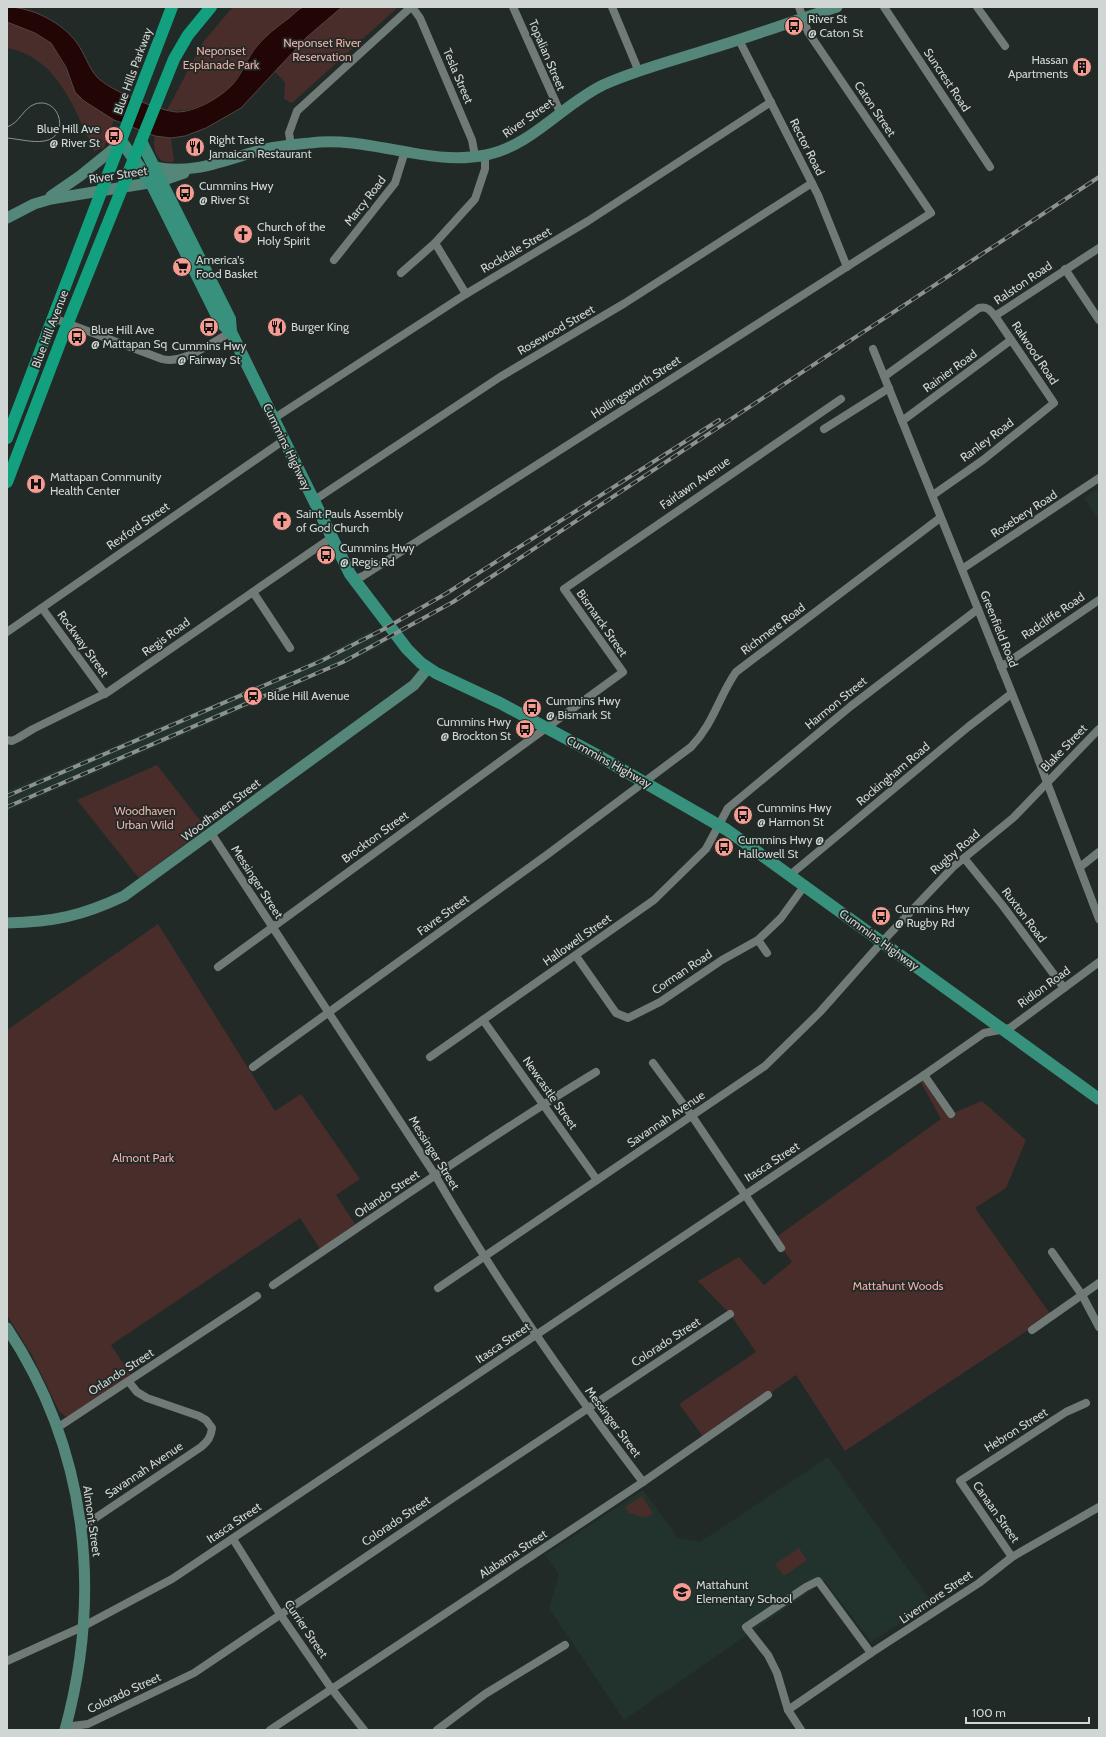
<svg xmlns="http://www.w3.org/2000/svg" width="1106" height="1737" font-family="Cabin,sans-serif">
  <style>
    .built { fill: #22332d }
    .green { fill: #482d2a }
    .water { fill: #220605; stroke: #564443 }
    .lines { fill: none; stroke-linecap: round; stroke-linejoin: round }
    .street { stroke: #707b77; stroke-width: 8 }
    .secondary { stroke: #548679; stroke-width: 11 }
    .primary { stroke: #38917c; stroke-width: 12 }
    .highway { stroke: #13a07f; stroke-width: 12 }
    .tram { stroke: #8b928f; stroke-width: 1 }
    .rail-casing { stroke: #8b928f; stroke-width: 4 }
    .rail { stroke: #212a27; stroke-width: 2.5; stroke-dasharray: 8; stroke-linecap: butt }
    .labels { text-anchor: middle; stroke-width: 3.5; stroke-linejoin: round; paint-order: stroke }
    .poi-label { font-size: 12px; fill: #d0d6d3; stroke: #212a27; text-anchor: start }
    .park-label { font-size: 12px; fill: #efada5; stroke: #212a27 }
    .street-label { font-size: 12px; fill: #d0d6d3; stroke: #212a27 }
  </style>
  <rect width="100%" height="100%" fill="#212a27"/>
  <g class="built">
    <polygon points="1099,488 1099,520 1084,498"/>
    <polygon points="372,630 384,645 216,721 7,811 7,791 298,668"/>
    <polygon points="828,1457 932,1603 871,1642 825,1581 624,1720 549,1608 559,1574 545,1555 643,1490 678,1538 700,1542"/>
  </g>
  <g class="green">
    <path d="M233,7H303C287,20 270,30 257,46C248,57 242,70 234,82C220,101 189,114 167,110L203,42Z"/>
    <polygon points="342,7 398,7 292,103 284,99 285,82 274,71 307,37"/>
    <path d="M7,22L35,33L51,43L84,101L114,120L104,148L94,151C74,109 59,58 7,48Z"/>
    <path d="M155,136L171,138L174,161C158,167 151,149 155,136Z"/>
    <polygon points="157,765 206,828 139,878 77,800"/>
    <polygon points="158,924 275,1111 301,1094 360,1179 336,1195 355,1224 320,1249 300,1218 111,1345 131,1375 69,1416 65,1416 59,1411 33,1357 7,1315 7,1030"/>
    <polygon points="924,1075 951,1114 982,1101 1026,1140 1006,1188 975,1208 1051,1315 845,1451 796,1375 705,1439 679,1404 756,1352 730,1314 698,1281 739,1257 764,1285 792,1262 775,1238 941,1119 919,1079"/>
    <polygon points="642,1496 653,1513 646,1518 629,1513 625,1507"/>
    <polygon points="799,1548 807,1560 784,1576 775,1564"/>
  </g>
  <path class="water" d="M7,7C32,7 63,23 77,43C85,54 88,67 97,77C109,90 159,111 177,112C195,112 220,98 233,84C243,73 247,58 257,46C266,35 277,27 289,18C293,15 298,9 303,7C311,4 333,7 342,7L307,37L241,108L206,128L185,136L171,138L155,136L114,120L84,101L75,92L66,67L51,43L35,33L7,22Z"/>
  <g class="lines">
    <g class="street">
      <polyline points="412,7 420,18 472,140 475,156"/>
      <polyline points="513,7 560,112"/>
      <polyline points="612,7 639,72"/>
      <polyline points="884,7 990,167"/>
      <polyline points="977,7 1005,46"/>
      <polyline points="739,40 818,195 847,267"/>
      <polyline points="291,145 289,133 297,111 411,7"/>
      <polyline points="435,243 466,294"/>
      <polyline points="334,260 395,183 405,151"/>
      <polyline points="1065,269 1099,320"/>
      <polyline points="401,273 435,243 475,199 485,169 485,155"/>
      <polyline points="995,316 1099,248"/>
      <path d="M53,318L162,359C182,365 213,342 231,332"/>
      <polyline points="873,349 1032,743 1099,919"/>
      <path d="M885,376L979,308C987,306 990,310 995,316L1054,403L983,460L933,495"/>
      <polyline points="273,419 466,294 588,221 771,102"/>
      <polyline points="902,421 1011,340"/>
      <polyline points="824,429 889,388"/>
      <polyline points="313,501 500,377 625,303 812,183"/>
      <polyline points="962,569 1099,478"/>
      <polyline points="354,580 363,576 931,213 808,32 799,7"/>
      <polyline points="253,592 290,648"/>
      <polyline points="42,608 105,694"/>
      <polyline points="7,632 284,440"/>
      <polyline points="1001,667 1099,600"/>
      <polyline points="7,740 12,741 18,738 33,729 108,692 331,538"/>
      <path d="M211,833L435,1175C497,1282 568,1384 643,1482"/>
      <polyline points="964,858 1003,906 1064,988"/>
      <polyline points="1080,867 1099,852"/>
      <polyline points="790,875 968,727 1011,694"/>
      <polyline points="758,940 767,953"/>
      <polyline points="576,956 616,1013 628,1018 660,1002 722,960 758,940 781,918 805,885"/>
      <polyline points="218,967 623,672 564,589 841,399"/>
      <polyline points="483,1020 597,1180"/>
      <polyline points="430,1057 654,900 706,849 728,808 851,706 978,609"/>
      <polyline points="653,1063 692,1116 781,1248"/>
      <path d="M253,1067L548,854L691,747C714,723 718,698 736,672L940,518"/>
      <polyline points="924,1075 951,1114"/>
      <polyline points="1052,1252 1082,1295 1099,1327"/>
      <path d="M273,1285C380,1213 486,1139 596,1072"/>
      <polyline points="438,1288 765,1066 820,1012 882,942 953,867 1013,818 1099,729"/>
      <polyline points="1032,1330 1099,1283"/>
      <polyline points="57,1428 257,1296"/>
      <path d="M82,1527L201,1447C208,1441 211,1437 212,1428L206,1420L199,1416L147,1398L137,1392L129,1382"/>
      <polyline points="233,1539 280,1614 331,1688 364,1730"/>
      <polyline points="1012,1557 960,1481 1066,1412 1086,1403"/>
      <polyline points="7,1661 82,1627 172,1579 924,1075 984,1033 1010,1028 1099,962"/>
      <polyline points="788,1710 871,1653 979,1583 1012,1557 1099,1507"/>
      <polyline points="65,1727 88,1724 194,1673 453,1498 730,1314"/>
      <polyline points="270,1730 643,1482 768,1395"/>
      <polyline points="437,1730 485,1694 565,1645"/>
      <polyline points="801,1730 788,1710 777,1673 768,1655 746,1627 806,1587 818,1581 871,1653"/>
    </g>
    <g class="secondary">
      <path d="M154,167C197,176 229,157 270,148C283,146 297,144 310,143C369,135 427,167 486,155C531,146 562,105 603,85C636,70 672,61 706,50C750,37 793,21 837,7"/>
      <polyline points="51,196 80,176 122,142"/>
      <polyline points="7,218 34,204 51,199 161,181 184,173"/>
      <path d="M7,923C53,922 82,916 124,896L414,685L428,668"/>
      <path d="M7,1328C87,1449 103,1591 65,1730"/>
    </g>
    <g class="primary">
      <polyline points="141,141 230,319 231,332 350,574 407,649 421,663 436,673 500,703 597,755 727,830 1099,1099"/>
      <polyline points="122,142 152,185 220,322 231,332"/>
    </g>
    <g class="highway">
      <polyline points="7,438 172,7"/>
      <polyline points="7,482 63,335 174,59 188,35 211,7"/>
    </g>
    <path class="tram" d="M7,127C20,123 23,108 35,104C60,96 71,137 44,141C33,143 19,139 7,138"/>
    <g class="rail-casing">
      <g id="rail">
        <polyline points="7,796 321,661 384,629 447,593 719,420"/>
        <polyline points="7,807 343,662 453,602 1099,177"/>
      </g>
    </g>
    <use href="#rail" class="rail"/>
  </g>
  <defs>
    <g id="bus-disc" transform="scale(1)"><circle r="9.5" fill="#f59c92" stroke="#212a27"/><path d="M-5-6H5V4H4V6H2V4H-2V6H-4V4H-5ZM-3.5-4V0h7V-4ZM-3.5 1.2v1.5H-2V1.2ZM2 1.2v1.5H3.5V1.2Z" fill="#111"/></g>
    <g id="building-disc" transform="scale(1)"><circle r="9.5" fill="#f59c92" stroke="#212a27"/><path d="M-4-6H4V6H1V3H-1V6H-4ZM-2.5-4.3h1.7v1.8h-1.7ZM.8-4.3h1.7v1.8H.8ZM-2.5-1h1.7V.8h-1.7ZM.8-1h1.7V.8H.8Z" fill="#111"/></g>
    <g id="restaurant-disc" transform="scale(1)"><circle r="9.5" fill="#f59c92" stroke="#212a27"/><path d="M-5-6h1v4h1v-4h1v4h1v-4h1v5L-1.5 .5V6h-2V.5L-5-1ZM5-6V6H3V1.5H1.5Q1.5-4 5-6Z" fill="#111"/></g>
    <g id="church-disc" transform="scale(1)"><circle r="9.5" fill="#f59c92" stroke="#212a27"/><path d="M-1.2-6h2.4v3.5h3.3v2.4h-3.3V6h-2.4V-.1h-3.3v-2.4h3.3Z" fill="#111"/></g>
    <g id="supermarket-disc" transform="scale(1)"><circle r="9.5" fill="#f59c92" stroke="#212a27"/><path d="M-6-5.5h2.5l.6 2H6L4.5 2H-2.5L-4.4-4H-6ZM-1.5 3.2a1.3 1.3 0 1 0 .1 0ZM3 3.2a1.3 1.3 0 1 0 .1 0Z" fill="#111"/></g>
    <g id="hospital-disc" transform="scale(1)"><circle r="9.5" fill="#f59c92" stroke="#212a27"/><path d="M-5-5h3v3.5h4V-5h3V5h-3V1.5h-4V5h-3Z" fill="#111"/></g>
    <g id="station-disc" transform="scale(1)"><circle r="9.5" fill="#f59c92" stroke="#212a27"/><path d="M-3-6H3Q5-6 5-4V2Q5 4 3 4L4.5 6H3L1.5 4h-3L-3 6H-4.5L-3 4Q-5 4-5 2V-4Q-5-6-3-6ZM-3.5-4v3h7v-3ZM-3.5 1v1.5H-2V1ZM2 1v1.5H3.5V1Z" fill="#111"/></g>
    <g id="school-disc" transform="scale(1)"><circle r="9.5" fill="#f59c92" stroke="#212a27"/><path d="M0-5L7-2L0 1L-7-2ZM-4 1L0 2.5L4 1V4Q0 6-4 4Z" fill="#111"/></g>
  </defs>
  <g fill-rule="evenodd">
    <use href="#bus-disc" x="794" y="26"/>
    <use href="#building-disc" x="1082" y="67"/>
    <use href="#bus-disc" x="114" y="136"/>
    <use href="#restaurant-disc" x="195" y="147"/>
    <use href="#bus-disc" x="185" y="193"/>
    <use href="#church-disc" x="243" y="234"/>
    <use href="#supermarket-disc" x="182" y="267"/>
    <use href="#bus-disc" x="209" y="327"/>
    <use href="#restaurant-disc" x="277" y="327"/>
    <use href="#bus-disc" x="77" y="337"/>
    <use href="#hospital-disc" x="36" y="484"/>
    <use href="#church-disc" x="282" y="521"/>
    <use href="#bus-disc" x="326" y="555"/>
    <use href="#station-disc" x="253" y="696"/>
    <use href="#bus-disc" x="532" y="708"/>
    <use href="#bus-disc" x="525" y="729"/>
    <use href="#bus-disc" x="743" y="815"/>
    <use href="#bus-disc" x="724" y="847"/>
    <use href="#bus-disc" x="881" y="916"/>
    <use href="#school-disc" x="682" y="1592"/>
  </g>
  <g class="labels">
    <g class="poi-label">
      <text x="808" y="23">River St<tspan x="808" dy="14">@ Caton St</tspan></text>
      <text x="1068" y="64" text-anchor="end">Hassan<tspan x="1068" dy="14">Apartments</tspan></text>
      <text x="100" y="133" text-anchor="end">Blue Hill Ave<tspan x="100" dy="14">@ River St</tspan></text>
      <text x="209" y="144">Right Taste<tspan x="209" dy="14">Jamaican Restaurant</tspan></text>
      <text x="199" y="190">Cummins Hwy<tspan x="199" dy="14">@ River St</tspan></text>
      <text x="257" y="231">Church of the<tspan x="257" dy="14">Holy Spirit</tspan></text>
      <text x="196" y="264">America's<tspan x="196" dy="14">Food Basket</tspan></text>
      <text x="291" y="331">Burger King</text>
      <text x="91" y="334">Blue Hill Ave<tspan x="91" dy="14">@ Mattapan Sq</tspan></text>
      <text x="209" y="350" text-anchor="middle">Cummins Hwy<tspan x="209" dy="14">@ Fairway St</tspan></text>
      <text x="50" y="481">Mattapan Community<tspan x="50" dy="14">Health Center</tspan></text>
      <text x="296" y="518">Saint Pauls Assembly<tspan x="296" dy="14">of God Church</tspan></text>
      <text x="340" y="552">Cummins Hwy<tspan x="340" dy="14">@ Regis Rd</tspan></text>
      <text x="267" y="700">Blue Hill Avenue</text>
      <text x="546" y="705">Cummins Hwy<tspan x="546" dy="14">@ Bismark St</tspan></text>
      <text x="511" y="726" text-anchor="end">Cummins Hwy<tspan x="511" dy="14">@ Brockton St</tspan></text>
      <text x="757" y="812">Cummins Hwy<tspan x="757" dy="14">@ Harmon St</tspan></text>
      <text x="738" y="844">Cummins Hwy @<tspan x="738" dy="14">Hallowell St</tspan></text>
      <text x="895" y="913">Cummins Hwy<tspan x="895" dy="14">@ Rugby Rd</tspan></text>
      <text x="696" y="1589">Mattahunt<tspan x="696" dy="14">Elementary School</tspan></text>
    </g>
    <g class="park-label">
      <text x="322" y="47">Neponset River<tspan x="322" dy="14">Reservation</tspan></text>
      <text x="221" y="55">Neponset<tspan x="221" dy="14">Esplanade Park</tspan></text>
      <text x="145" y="815">Woodhaven<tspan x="145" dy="14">Urban Wild</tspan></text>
      <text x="143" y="1162">Almont Park</text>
      <text x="898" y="1290">Mattahunt Woods</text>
    </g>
    <g class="street-label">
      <text transform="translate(547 55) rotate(67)" y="4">Topalian Street</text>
      <text transform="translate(133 71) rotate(-70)" y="4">Blue Hills Parkway</text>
      <text transform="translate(458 76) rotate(67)" y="4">Tesla Street</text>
      <text transform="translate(947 80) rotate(56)" y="4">Suncrest Road</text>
      <text transform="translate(875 109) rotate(56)" y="4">Caton Street</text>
      <text transform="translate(528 118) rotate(-35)" y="4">River Street</text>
      <text transform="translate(807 147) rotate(63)" y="4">Rector Road</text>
      <text transform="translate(118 175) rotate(-9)" y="4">River Street</text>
      <text transform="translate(365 201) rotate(-52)" y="4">Marcy Road</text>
      <text transform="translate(516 250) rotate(-30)" y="4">Rockdale Street</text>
      <text transform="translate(1023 283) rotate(-34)" y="4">Ralston Road</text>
      <text transform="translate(50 329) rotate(-69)" y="4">Blue Hill Avenue</text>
      <text transform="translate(556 330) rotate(-30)" y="4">Rosewood Street</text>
      <text transform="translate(1035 353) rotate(56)" y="4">Ralwood Road</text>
      <text transform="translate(950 371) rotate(-36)" y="4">Rainier Road</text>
      <text transform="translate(636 387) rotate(-33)" y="4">Hollingsworth Street</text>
      <text transform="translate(987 440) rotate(-37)" y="4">Ranley Road</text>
      <text transform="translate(287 447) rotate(64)" y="4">Cummins Highway</text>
      <text transform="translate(695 483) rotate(-35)" y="4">Fairlawn Avenue</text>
      <text transform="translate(1024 514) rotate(-33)" y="4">Rosebery Road</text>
      <text transform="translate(138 526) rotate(-35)" y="4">Rexford Street</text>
      <text transform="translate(1053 616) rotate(-34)" y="4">Radcliffe Road</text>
      <text transform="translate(602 623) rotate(55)" y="4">Bismarck Street</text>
      <text transform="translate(773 629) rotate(-37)" y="4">Richmere Road</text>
      <text transform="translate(999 629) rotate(68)" y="4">Greenfield Road</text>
      <text transform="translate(166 637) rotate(-36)" y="4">Regis Road</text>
      <text transform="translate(83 644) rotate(54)" y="4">Rockway Street</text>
      <text transform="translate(836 703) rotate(-39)" y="4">Harmon Street</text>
      <text transform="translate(1064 748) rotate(-46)" y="4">Blake Street</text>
      <text transform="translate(609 762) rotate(29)" y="4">Cummins Highway</text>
      <text transform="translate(893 774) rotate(-40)" y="4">Rockingham Road</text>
      <text transform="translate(221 810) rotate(-37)" y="4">Woodhaven Street</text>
      <text transform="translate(375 837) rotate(-36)" y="4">Brockton Street</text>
      <text transform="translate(955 852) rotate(-41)" y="4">Rugby Road</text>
      <text transform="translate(257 882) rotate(57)" y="4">Messinger Street</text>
      <text transform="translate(443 915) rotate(-36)" y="4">Favre Street</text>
      <text transform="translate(1024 915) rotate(53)" y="4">Ruxton Road</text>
      <text transform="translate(577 940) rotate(-35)" y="4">Hallowell Street</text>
      <text transform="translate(879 940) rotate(36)" y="4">Cummins Highway</text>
      <text transform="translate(682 972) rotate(-34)" y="4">Corman Road</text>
      <text transform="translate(1044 987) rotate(-36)" y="4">Ridlon Road</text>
      <text transform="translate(550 1093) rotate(55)" y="4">Newcastle Street</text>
      <text transform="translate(666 1119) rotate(-34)" y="4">Savannah Avenue</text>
      <text transform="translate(434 1153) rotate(58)" y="4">Messinger Street</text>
      <text transform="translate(772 1162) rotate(-33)" y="4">Itasca Street</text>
      <text transform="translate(387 1194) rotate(-34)" y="4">Orlando Street</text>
      <text transform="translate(666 1342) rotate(-33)" y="4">Colorado Street</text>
      <text transform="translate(503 1343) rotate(-34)" y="4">Itasca Street</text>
      <text transform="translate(121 1372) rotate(-33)" y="4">Orlando Street</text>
      <text transform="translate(613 1422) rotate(53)" y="4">Messinger Street</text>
      <text transform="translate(1016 1430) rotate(-32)" y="4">Hebron Street</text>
      <text transform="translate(144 1470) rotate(-34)" y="4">Savannah Avenue</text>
      <text transform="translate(996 1512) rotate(55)" y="4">Canaan Street</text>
      <text transform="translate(92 1521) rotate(82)" y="4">Almont Street</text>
      <text transform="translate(396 1521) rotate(-34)" y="4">Colorado Street</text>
      <text transform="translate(234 1523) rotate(-34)" y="4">Itasca Street</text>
      <text transform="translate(513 1554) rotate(-33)" y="4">Alabama Street</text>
      <text transform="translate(936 1597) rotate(-34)" y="4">Livermore Street</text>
      <text transform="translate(306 1629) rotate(56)" y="4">Currier Street</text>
      <text transform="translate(124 1693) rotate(-25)" y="4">Colorado Street</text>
    </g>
  </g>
  <rect width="1106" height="1737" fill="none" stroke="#d0d6d3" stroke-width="16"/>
  <path d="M966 1717v6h123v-6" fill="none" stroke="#d0d6d3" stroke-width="2"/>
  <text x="972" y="1717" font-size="12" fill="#d0d6d3" stroke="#212a27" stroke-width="3" paint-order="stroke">100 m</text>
</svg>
